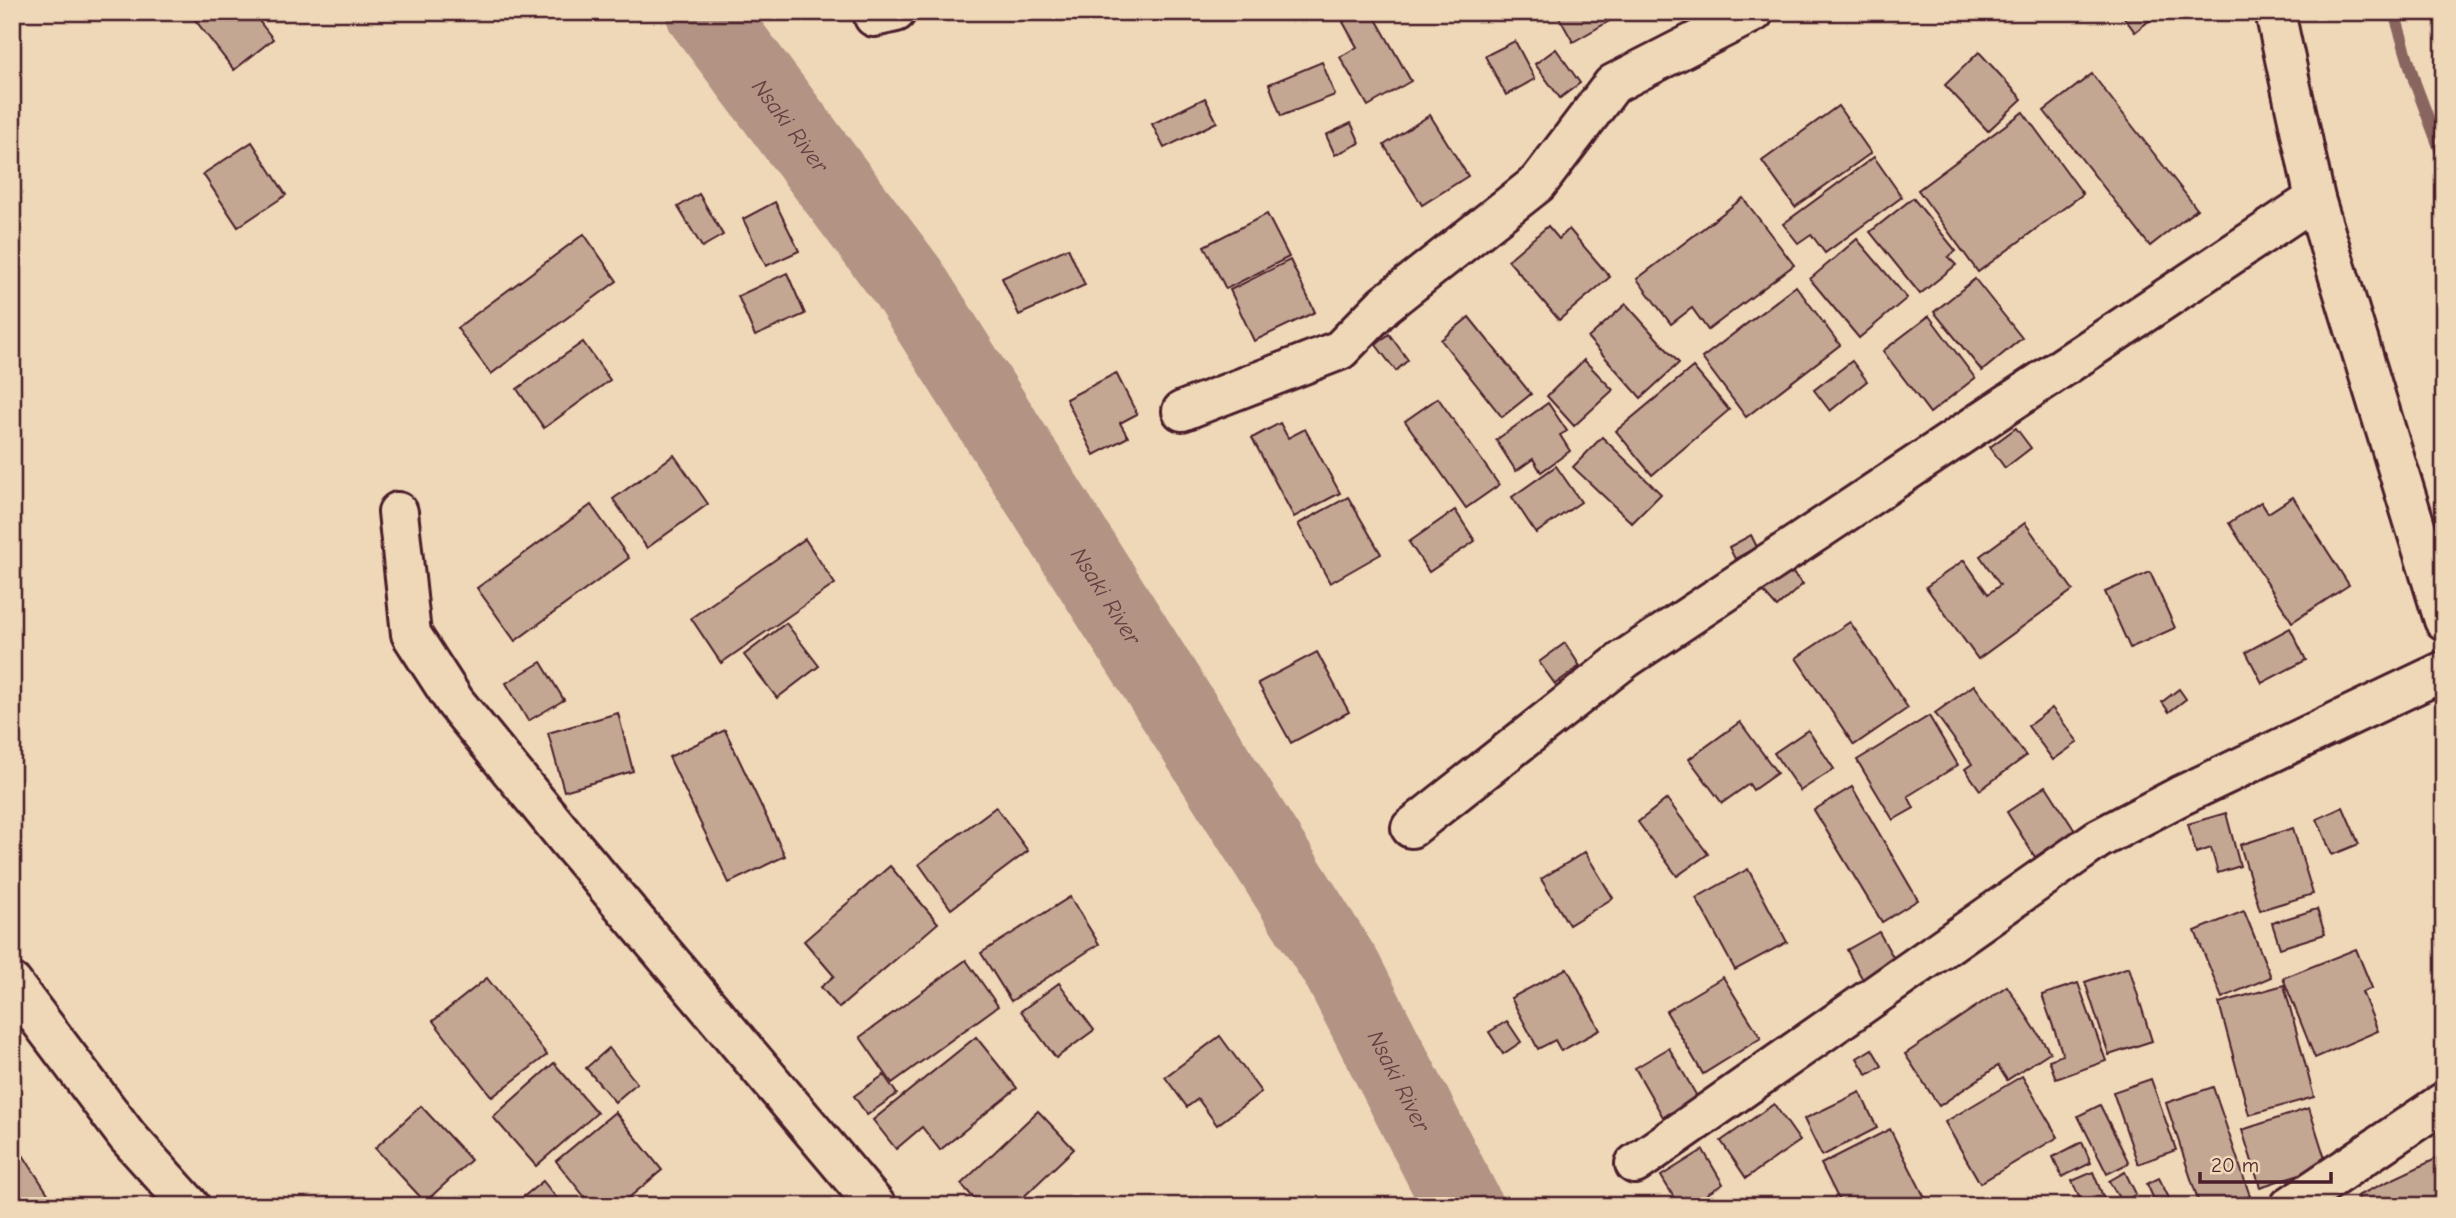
<svg xmlns="http://www.w3.org/2000/svg" width="2456" height="1218" font-family="'Comic Neue',sans-serif">
  <style>
    .lines { fill: none; stroke-linecap: round; stroke-linejoin: round }
    .stream { stroke: #896560; stroke-width: 12 }
    .river { stroke: #b39384; stroke-width: 79 }
    .building { fill: #c3a793; stroke: #4a1f2b; stroke-width: 2 }
    .minor-casing { stroke: #4a1f2b; stroke-width: 44 }
    .minor { stroke: #efd8b8; stroke-width: 38 }
    .labels { text-anchor: middle; stroke-width: 5; stroke-linejoin: round; paint-order: stroke }
    .water-label { font-size: 23px; font-style: italic; fill: #643c41; stroke: #efd8b8 }
  </style>
  <rect width="100%" height="100%" fill="#efd8b8"/>
  <filter id="ink" filterUnits="userSpaceOnUse"><feTurbulence type="fractalNoise" baseFrequency=".0143" numOctaves="2"/><feDisplacementMap in="SourceGraphic" scale="14" xChannelSelector="R" yChannelSelector="G"/><feConvolveMatrix kernelMatrix="1 2 1 2 8 2 1 2 1" color-interpolation-filters="sRGB"/></filter>
  <g filter="url(#ink)">
    <g class="lines">
      <polyline class="stream" points="2394,12 2415,83 2444,160"/>
      <path class="river" id="s1" d="M705,12L908,282L1343,971L1463,1206"/>
    </g>
    <g class="building">
      <polygon points="189,12 252,12 273,39 234,70"/>
      <polygon points="1360,12 1372,12 1411,81 1368,106 1340,57 1357,47 1343,22"/>
      <polygon points="1556,12 1625,12 1573,42"/>
      <polygon points="2120,12 2160,12 2135,32"/>
      <polygon points="1515,41 1535,79 1506,95 1485,56"/>
      <polygon points="1556,49 1580,83 1560,98 1535,64"/>
      <polygon points="1979,52 2022,99 1988,131 1945,85"/>
      <polygon points="1322,62 1335,95 1281,116 1269,84"/>
      <polygon points="2092,74 2197,209 2150,246 2044,111"/>
      <polygon points="1205,98 1217,122 1164,148 1152,124"/>
      <polygon points="1838,106 1871,153 1795,207 1762,161"/>
      <polygon points="2023,112 2083,194 1978,272 1918,190"/>
      <polygon points="1430,115 1468,176 1422,205 1384,145"/>
      <polygon points="1351,123 1360,143 1335,155 1326,135"/>
      <polygon points="252,142 286,195 238,227 203,174"/>
      <polygon points="1874,157 1902,197 1825,253 1811,234 1798,243 1783,224"/>
      <polygon points="699,194 723,235 702,247 678,207"/>
      <polygon points="1743,198 1794,265 1708,330 1692,308 1671,324 1637,279"/>
      <polygon points="1913,198 1956,251 1948,257 1956,265 1920,294 1870,232"/>
      <polygon points="775,202 799,251 766,266 743,219"/>
      <polygon points="1267,214 1289,257 1226,289 1204,246"/>
      <polygon points="1548,226 1559,239 1569,229 1610,277 1559,320 1508,260"/>
      <polygon points="584,234 617,281 491,374 457,328"/>
      <polygon points="1857,239 1907,298 1859,338 1810,279"/>
      <polygon points="1068,248 1085,285 1019,315 1002,278"/>
      <polygon points="1290,260 1315,312 1254,341 1230,290"/>
      <polygon points="787,273 805,314 755,336 738,296"/>
      <polygon points="1975,279 2022,338 1982,371 1934,312"/>
      <polygon points="1796,286 1840,345 1746,417 1702,358"/>
      <polygon points="1626,304 1679,363 1641,398 1588,338"/>
      <polygon points="1929,316 1975,378 1930,413 1883,351"/>
      <polygon points="1469,317 1531,394 1502,417 1441,340"/>
      <polygon points="1389,334 1408,360 1396,371 1376,345"/>
      <polygon points="583,342 610,380 544,428 517,389"/>
      <polygon points="1584,360 1613,390 1574,426 1547,396"/>
      <polygon points="1852,361 1867,381 1830,411 1814,390"/>
      <polygon points="1693,367 1729,410 1652,475 1616,431"/>
      <polygon points="1116,373 1137,414 1120,423 1128,437 1094,455 1066,399"/>
      <polygon points="1438,398 1499,485 1466,508 1405,421"/>
      <polygon points="1548,403 1567,431 1560,435 1570,451 1541,472 1533,459 1516,471 1496,440"/>
      <polygon points="1280,423 1288,438 1305,429 1340,493 1294,517 1252,438"/>
      <polygon points="2016,428 2031,448 2005,468 1990,447"/>
      <polygon points="1602,437 1661,494 1632,523 1573,467"/>
      <polygon points="674,455 708,504 647,548 613,499"/>
      <polygon points="1556,466 1581,502 1536,533 1512,497"/>
      <polygon points="1348,497 1381,554 1330,583 1298,524"/>
      <polygon points="2293,497 2349,585 2292,622 2229,523 2261,502 2268,513"/>
      <polygon points="591,505 629,558 515,641 477,588"/>
      <polygon points="1455,510 1475,541 1429,572 1409,542"/>
      <polygon points="2025,523 2073,590 1978,659 1926,587 1964,560 1988,594 2000,585 1980,556"/>
      <polygon points="1751,535 1757,547 1735,559 1729,547"/>
      <polygon points="805,539 835,584 721,663 691,618"/>
      <polygon points="1784,564 1803,584 1777,607 1759,587"/>
      <polygon points="2150,572 2175,628 2130,648 2105,592"/>
      <polygon points="1850,622 1908,708 1854,745 1796,658"/>
      <polygon points="786,623 819,666 777,698 744,655"/>
      <polygon points="2290,628 2306,660 2262,683 2246,652"/>
      <polygon points="1565,643 1580,666 1555,684 1539,662"/>
      <polygon points="1317,652 1349,712 1291,743 1258,683"/>
      <polygon points="541,662 564,700 528,721 506,683"/>
      <polygon points="1974,685 2026,756 1980,790 1965,769 1972,764 1935,713"/>
      <polygon points="2179,689 2186,699 2169,712 2162,702"/>
      <polygon points="2052,708 2078,742 2053,760 2028,726"/>
      <polygon points="618,713 633,771 564,791 548,733"/>
      <polygon points="1929,716 1958,765 1908,796 1914,808 1893,820 1857,760"/>
      <polygon points="1740,722 1777,773 1753,790 1749,784 1722,803 1689,759"/>
      <polygon points="725,730 785,856 729,883 669,757"/>
      <polygon points="1808,730 1834,769 1800,791 1774,753"/>
      <polygon points="2046,786 2075,831 2035,857 2007,812"/>
      <polygon points="1852,787 1918,900 1882,922 1814,810"/>
      <polygon points="1667,799 1708,854 1677,876 1638,822"/>
      <polygon points="996,807 1028,851 951,909 919,864"/>
      <polygon points="2343,807 2359,844 2332,855 2317,819"/>
      <polygon points="2226,813 2240,866 2218,873 2211,848 2196,853 2188,824"/>
      <polygon points="2293,828 2313,894 2260,910 2240,845"/>
      <polygon points="1585,852 1613,898 1569,925 1541,879"/>
      <polygon points="890,866 938,923 839,1008 821,987 834,976 804,941"/>
      <polygon points="1748,869 1787,942 1735,970 1696,898"/>
      <polygon points="1070,897 1099,944 1011,1001 981,953"/>
      <polygon points="2317,909 2325,934 2280,948 2272,923"/>
      <polygon points="2244,911 2271,977 2222,998 2195,931"/>
      <polygon points="1879,932 1897,964 1864,982 1847,950"/>
      <polygon points="2356,949 2372,988 2362,992 2378,1031 2315,1058 2283,978"/>
      <polygon points="966,960 998,1006 892,1083 860,1037"/>
      <polygon points="2129,967 2152,1041 2109,1055 2085,982"/>
      <polygon points="1567,968 1600,1030 1561,1051 1555,1040 1538,1049 1511,998"/>
      <polygon points="1723,977 1761,1038 1703,1074 1666,1011"/>
      <polygon points="487,978 547,1055 492,1097 433,1021"/>
      <polygon points="1059,983 1094,1030 1056,1058 1021,1011"/>
      <polygon points="2078,983 2106,1061 2056,1079 2049,1060 2063,1055 2042,995"/>
      <polygon points="2284,985 2314,1097 2249,1115 2219,1003"/>
      <polygon points="2007,986 2050,1052 2007,1080 1998,1066 1939,1106 1905,1054"/>
      <polygon points="1507,1021 1521,1042 1503,1054 1489,1032"/>
      <polygon points="1220,1036 1261,1092 1217,1125 1198,1099 1187,1107 1165,1077"/>
      <polygon points="976,1037 1017,1088 940,1150 922,1127 896,1149 873,1120"/>
      <polygon points="609,1048 637,1083 615,1102 586,1068"/>
      <polygon points="1669,1048 1698,1098 1663,1117 1635,1068"/>
      <polygon points="1872,1049 1882,1066 1867,1075 1857,1058"/>
      <polygon points="554,1063 597,1113 536,1166 493,1117"/>
      <polygon points="884,1075 897,1094 867,1115 854,1096"/>
      <polygon points="2022,1076 2058,1137 1980,1183 1945,1122"/>
      <polygon points="2151,1079 2176,1150 2138,1164 2113,1092"/>
      <polygon points="2213,1087 2250,1196 2220,1206 2200,1206 2166,1103"/>
      <polygon points="1860,1092 1877,1128 1822,1156 1804,1119"/>
      <polygon points="1774,1104 1800,1141 1746,1178 1721,1141"/>
      <polygon points="2100,1105 2129,1163 2107,1174 2078,1116"/>
      <polygon points="421,1106 471,1160 425,1202 375,1148"/>
      <polygon points="2309,1108 2327,1165 2260,1187 2242,1130"/>
      <polygon points="1038,1111 1074,1149 1014,1206 981,1206 961,1184"/>
      <polygon points="615,1112 662,1170 619,1206 592,1206 556,1161"/>
      <polygon points="1890,1129 1929,1206 1842,1206 1821,1164"/>
      <polygon points="12,1138 56,1206 12,1206"/>
      <polygon points="2082,1142 2091,1163 2062,1177 2053,1157"/>
      <polygon points="1703,1150 1723,1184 1688,1206 1679,1206 1661,1176"/>
      <polygon points="2444,1155 2444,1206 2362,1206 2357,1196"/>
      <polygon points="2093,1172 2107,1206 2083,1206 2072,1181"/>
      <polygon points="2125,1172 2136,1194 2122,1203 2109,1181"/>
      <polygon points="2159,1178 2171,1202 2164,1206 2157,1206 2147,1184"/>
      <polygon points="543,1181 563,1206 512,1206"/>
    </g>
    <g class="lines">
      <g class="minor-casing">
        <g id="minor">
          <polyline points="2275,12 2315,199 2444,620"/>
          <polyline points="874,17 896,12"/>
          <polyline points="1182,411 1340,350 1384,305 1538,183 1613,84 1754,12"/>
          <polyline points="398,512 411,634 455,702 567,839 876,1206"/>
          <polyline points="1411,828 1625,659 2315,199"/>
          <polyline points="12,983 127,1136 190,1206"/>
          <polyline points="1635,1164 2098,839 2180,796 2444,671"/>
          <polyline points="2290,1206 2444,1102"/>
        </g>
      </g>
      <use href="#minor" class="minor"/>
    </g>
  </g>
  <g class="labels">
    <g class="water-label">
      <text dy="8" stroke="none"><textPath href="#s1" startOffset="142">Nsaki River</textPath></text>
      <text dy="8" stroke="none"><textPath href="#s1" startOffset="709">Nsaki River</textPath></text>
      <text dy="8" stroke="none"><textPath href="#s1" startOffset="1276">Nsaki River</textPath></text>
    </g>
  </g>
  <rect width="2456" height="1218" fill="none" stroke="#efd8b8" stroke-width="42"/>
  <rect x="21" y="21" width="2414" height="1176" fill="none" stroke="#4a1f2b" stroke-width="2.5" filter="url(#ink)"/>
  <path d="M2200 1172v10h131v-10" fill="none" stroke="#4a1f2b" stroke-width="3.5"/>
  <text x="2211" y="1172" font-size="21" fill="#4a1f2b" stroke="#efd8b8" stroke-width="5" paint-order="stroke">20 m</text>
</svg>
